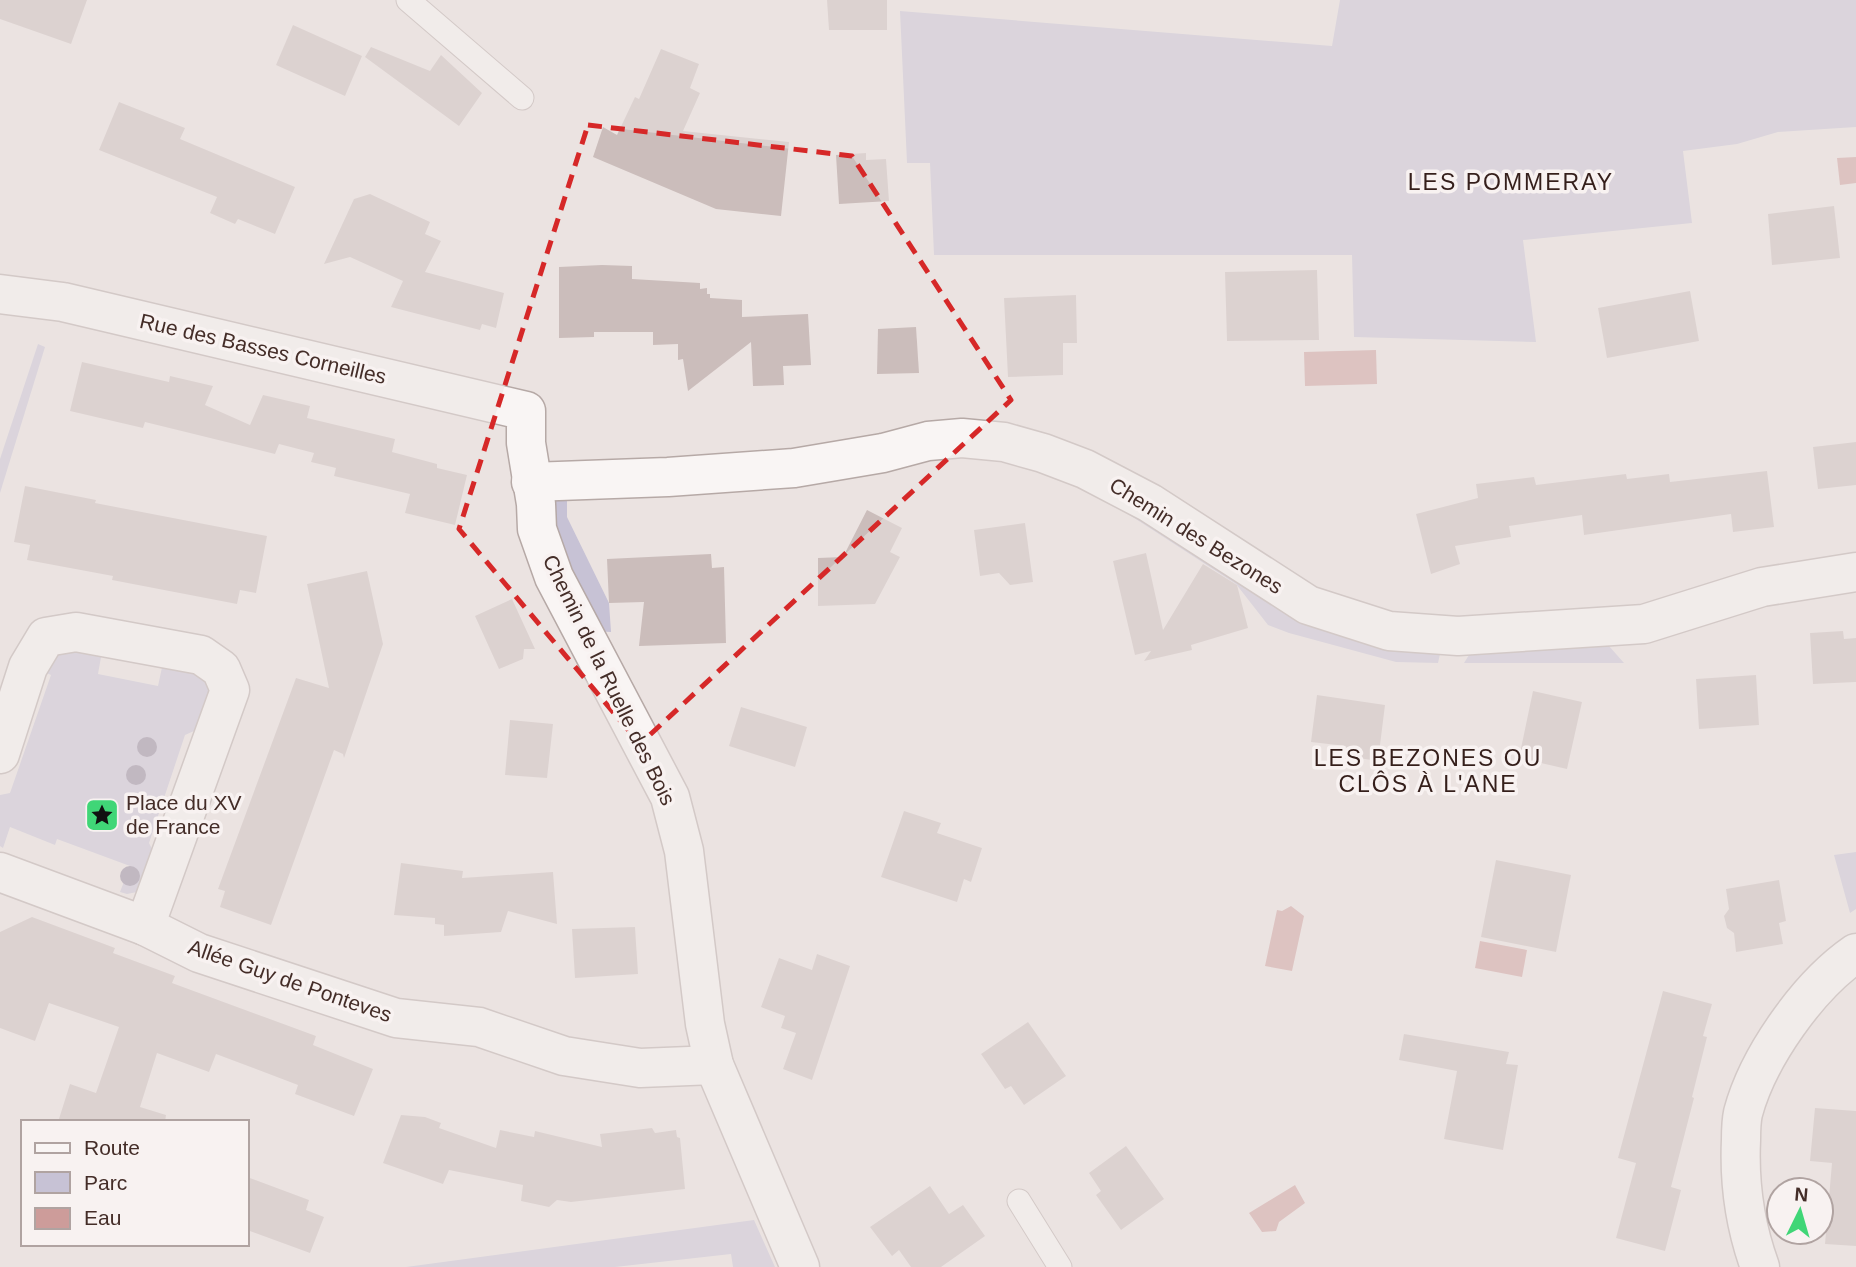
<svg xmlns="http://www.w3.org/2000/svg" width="1856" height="1267" font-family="Helvetica,sans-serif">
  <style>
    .green { fill: #c7c2d5 }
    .water { fill: #cd9c9a }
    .building { fill: #cbbdbb }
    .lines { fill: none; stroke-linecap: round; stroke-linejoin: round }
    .lane-casing { stroke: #b6a9a6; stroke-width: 25 }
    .street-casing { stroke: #b6a9a6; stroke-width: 41 }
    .lane { stroke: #f9f5f4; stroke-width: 23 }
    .street { stroke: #f9f5f4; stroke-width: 38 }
    .tree { fill: #8f839a }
    .marked { fill: none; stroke: #d62828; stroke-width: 5; stroke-dasharray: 14 9; stroke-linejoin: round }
    .labels { text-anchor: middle; stroke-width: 7; stroke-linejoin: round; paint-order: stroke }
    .street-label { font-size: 21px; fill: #442d28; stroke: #f8f2f1 }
    .poi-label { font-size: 21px; fill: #442d28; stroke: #f8f2f1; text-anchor: start }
    .neighbourhood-label { font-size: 23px; letter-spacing: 2px; fill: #351f1b; stroke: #f8f2f1 }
  </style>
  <rect width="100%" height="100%" fill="#ebe3e1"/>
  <g class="green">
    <polygon points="1340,0 1856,0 1856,127 1778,132 1737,144 1683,151 1692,223 1523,240 1536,342 1354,337 1352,255 934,255 930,163 907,163 900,11 1332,46"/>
    <polygon points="38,344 45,347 0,493 0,459"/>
    <polygon points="1088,488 1432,649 1440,654 1438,663 1396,662 1289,633 1268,625 1236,584"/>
    <polygon points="543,500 567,500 567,517 609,603 611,632 593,631"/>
    <polygon points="54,644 103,646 98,674 158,686 164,658 200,665 217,693 203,727 185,735 149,843 158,861 142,891 127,894 120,892 130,866 57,839 55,845 10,827 3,848 0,846 0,795 10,793 51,675 40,670"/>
    <polygon points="1601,644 1609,646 1624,663 1464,663 1474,647"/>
    <polygon points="1856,852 1856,909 1850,913 1834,855"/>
    <polygon points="754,1220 775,1267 733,1267 731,1254 615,1267 406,1267"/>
  </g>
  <g class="water">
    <polygon points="1856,157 1856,183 1840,185 1837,158"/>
    <polygon points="1376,350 1377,384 1305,386 1304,352"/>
    <polygon points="1291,906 1304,916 1292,971 1265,966 1277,910 1282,911"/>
    <polygon points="1480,941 1527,950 1522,977 1475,968"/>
    <polygon points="1295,1185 1305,1203 1279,1222 1276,1231 1262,1232 1249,1213"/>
  </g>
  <g class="building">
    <polygon points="0,0 87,0 71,44 0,19"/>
    <polygon points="827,0 887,0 887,30 829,30"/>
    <polygon points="293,25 362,56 345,96 276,65"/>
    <polygon points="371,47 430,71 441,55 482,93 459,126 365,57"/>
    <polygon points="661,49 699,64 690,88 700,93 683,131 789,142 781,216 716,209 593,157 603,127 617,135 635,97 639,99"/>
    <polygon points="119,102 185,128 180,139 295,187 275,234 238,219 235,224 210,213 217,197 99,150"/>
    <polygon points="866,153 866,160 886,159 889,201 839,204 836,155"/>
    <polygon points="370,194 430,222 425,234 441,241 425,272 504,293 496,328 482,324 480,330 391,307 403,281 350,257 324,264 354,199"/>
    <polygon points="1834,206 1840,258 1772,265 1768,214"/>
    <polygon points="602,265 632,266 632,279 700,283 700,289 707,288 707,294 710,294 710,298 742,300 742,317 808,314 811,365 783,366 784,385 753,386 751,342 688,391 683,359 678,360 678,344 653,345 653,332 594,332 594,337 559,338 559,267"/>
    <polygon points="1317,270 1319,340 1227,341 1225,272"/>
    <polygon points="1690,291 1699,341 1607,358 1598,308"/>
    <polygon points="1076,295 1077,343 1063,343 1063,375 1008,377 1004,298"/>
    <polygon points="916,327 919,373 877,374 878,329"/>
    <polygon points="82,362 169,382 170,376 213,386 205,405 250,425 263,395 310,406 307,418 395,439 392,452 437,464 437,468 467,475 455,525 405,513 410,494 334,476 336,468 311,462 314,453 279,444 275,454 145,422 143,428 70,411"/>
    <polygon points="1856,442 1856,485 1818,489 1813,447"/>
    <polygon points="1767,471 1774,527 1733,532 1731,514 1584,535 1582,515 1509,526 1511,537 1455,546 1460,564 1431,574 1416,514 1478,498 1476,484 1534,477 1536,485 1626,474 1627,479 1669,474 1670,482"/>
    <polygon points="25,486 96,500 95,503 267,536 256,593 240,590 237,604 112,580 113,576 27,560 30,545 14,542"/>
    <polygon points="867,510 902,528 890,552 900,557 875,604 818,606 818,558 843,557"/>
    <polygon points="1025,523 1033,582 1010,585 999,573 980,576 974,530"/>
    <polygon points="1146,553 1163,630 1203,564 1237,585 1248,628 1191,645 1192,650 1144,661 1151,651 1135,655 1113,561"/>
    <polygon points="711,554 712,568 724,567 726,643 639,646 644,602 609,603 607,559"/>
    <polygon points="367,571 383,644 344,758 343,754 334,750 271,925 220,907 225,891 218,889 296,678 329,688 307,584"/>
    <polygon points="512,599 535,649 524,649 523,659 499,669 475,616"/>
    <polygon points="1843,631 1844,639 1856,638 1856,682 1813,684 1810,633"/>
    <polygon points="1756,675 1759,725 1699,729 1696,679"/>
    <polygon points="1533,691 1582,702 1567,769 1519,758"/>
    <polygon points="1317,695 1385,705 1378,761 1345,756 1346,746 1311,742"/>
    <polygon points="741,707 807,727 795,767 729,746"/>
    <polygon points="510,720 553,724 547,778 505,775"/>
    <polygon points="904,811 941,823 937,833 982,848 971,882 964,879 957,902 881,877"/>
    <polygon points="1496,860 1571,875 1556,952 1481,937"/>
    <polygon points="401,863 463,871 462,878 553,872 557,924 508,911 501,932 444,936 444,925 435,924 435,918 394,915"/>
    <polygon points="1779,880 1786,921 1779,923 1783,944 1736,952 1734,933 1727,928 1724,916 1729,909 1726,889"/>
    <polygon points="32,917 115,948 113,953 175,976 172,983 316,1036 313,1045 373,1069 354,1116 295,1094 298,1085 216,1054 209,1072 157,1053 140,1107 166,1115 165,1122 58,1122 70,1084 96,1093 119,1027 49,1003 35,1041 0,1028 0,932"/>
    <polygon points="635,927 638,974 575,978 572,929"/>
    <polygon points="817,954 850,966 812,1080 783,1069 796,1033 781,1028 785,1016 761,1007 779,958 812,970"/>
    <polygon points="1663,991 1712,1004 1703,1036 1707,1037 1692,1097 1694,1098 1671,1187 1681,1190 1665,1251 1616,1238 1636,1163 1618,1158"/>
    <polygon points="1028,1022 1066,1076 1024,1105 1011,1086 1005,1089 981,1054"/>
    <polygon points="1404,1034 1509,1052 1506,1064 1518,1065 1503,1150 1444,1139 1457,1071 1399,1060"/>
    <polygon points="1815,1108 1856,1111 1856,1246 1825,1244 1832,1163 1810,1161"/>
    <polygon points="401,1115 425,1117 441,1123 439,1128 496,1148 500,1130 534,1137 535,1131 602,1147 600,1134 652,1128 655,1133 676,1130 677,1137 680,1138 685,1189 571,1202 557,1200 549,1207 521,1201 523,1185 449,1170 443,1184 383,1163"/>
    <polygon points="1126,1146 1164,1199 1121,1230 1096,1195 1101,1191 1089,1173"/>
    <polygon points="247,1177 309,1200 306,1210 324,1217 310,1253 247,1230"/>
    <polygon points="930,1186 949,1214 963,1205 985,1236 941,1267 911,1267 899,1250 892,1256 870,1227"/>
  </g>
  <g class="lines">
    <g class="lane-casing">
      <g id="lane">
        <polyline points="408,0 522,98"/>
        <polyline points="1019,1201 1060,1267"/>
      </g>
    </g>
    <g class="street-casing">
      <g id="street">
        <polyline points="0,294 63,302 526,411 526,443 536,504 537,529 554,577 670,797 684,851 705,1024 714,1065 800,1267"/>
        <polyline points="531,482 668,477 794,468 883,453 928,441 962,438 1004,442 1043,453 1085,469 1150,503 1308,605 1389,631 1458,636 1644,624 1762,587 1856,572"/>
        <polyline points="0,754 28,667 46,637 76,632 201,655 221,669 230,690 145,926"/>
        <polyline points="0,872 145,926 199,953 396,1018 479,1027 564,1056 640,1068 714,1065"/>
        <path d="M1760,1267C1745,1226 1739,1183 1741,1140C1741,1131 1741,1122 1743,1113C1758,1057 1808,986 1856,953"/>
      </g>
    </g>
    <use href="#lane" class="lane"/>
    <use href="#street" class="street"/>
  </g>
  <g class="tree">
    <circle cx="147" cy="747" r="10"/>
    <circle cx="136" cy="775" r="10"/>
    <circle cx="130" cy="876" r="10"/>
  </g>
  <path d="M0 0H1856V1267H0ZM588,125L852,156L1011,400L640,744L459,529Z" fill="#ebe3e1" fill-opacity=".55" fill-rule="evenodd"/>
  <path class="marked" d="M588,125L852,156L1011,400L640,744L459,529Z"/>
  <defs>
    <g id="sight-square" transform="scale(1.75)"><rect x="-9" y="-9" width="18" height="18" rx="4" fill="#40d677" stroke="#f8f2f1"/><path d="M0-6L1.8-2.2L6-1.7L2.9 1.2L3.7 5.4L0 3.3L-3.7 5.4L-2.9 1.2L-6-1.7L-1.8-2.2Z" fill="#111"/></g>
  </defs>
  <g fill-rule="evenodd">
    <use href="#sight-square" x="102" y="815"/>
  </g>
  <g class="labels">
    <g class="street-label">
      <text transform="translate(263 349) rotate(13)" y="7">Rue des Basses Corneilles</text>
      <text transform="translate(1196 536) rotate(32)" y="7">Chemin des Bezones</text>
      <text transform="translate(609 680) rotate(64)" y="7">Chemin de la Ruelle des Bois</text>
      <text transform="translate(290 981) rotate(19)" y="7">Allée Guy de Ponteves</text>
    </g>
    <g class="poi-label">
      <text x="126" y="810">Place du XV<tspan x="126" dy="24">de France</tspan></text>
    </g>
    <g class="neighbourhood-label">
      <text x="1511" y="190">LES POMMERAY</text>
      <text x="1428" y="766">LES BEZONES OU<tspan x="1428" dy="26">CLÔS À L'ANE</tspan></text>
    </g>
  </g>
  <rect x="21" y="1120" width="228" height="126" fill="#f8f2f1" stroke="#b0a3a1" stroke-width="2"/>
  <rect x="35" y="1143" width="35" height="10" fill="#f9f5f4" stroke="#b0a3a1" stroke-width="2"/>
  <text x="84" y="1155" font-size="21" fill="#442d28">Route</text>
  <rect x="35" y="1172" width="35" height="21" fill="#c7c2d5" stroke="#b0a3a1" stroke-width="2"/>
  <text x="84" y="1190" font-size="21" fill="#442d28">Parc</text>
  <rect x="35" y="1208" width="35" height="21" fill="#cd9c9a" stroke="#b0a3a1" stroke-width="2"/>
  <text x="84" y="1225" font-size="21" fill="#442d28">Eau</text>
  <g transform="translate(1800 1211) rotate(5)"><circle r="33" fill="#f8f2f1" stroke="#b0a3a1" stroke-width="2"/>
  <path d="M0-5L12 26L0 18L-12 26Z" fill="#40d677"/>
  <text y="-10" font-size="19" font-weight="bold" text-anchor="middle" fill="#442d28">N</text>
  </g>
</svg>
